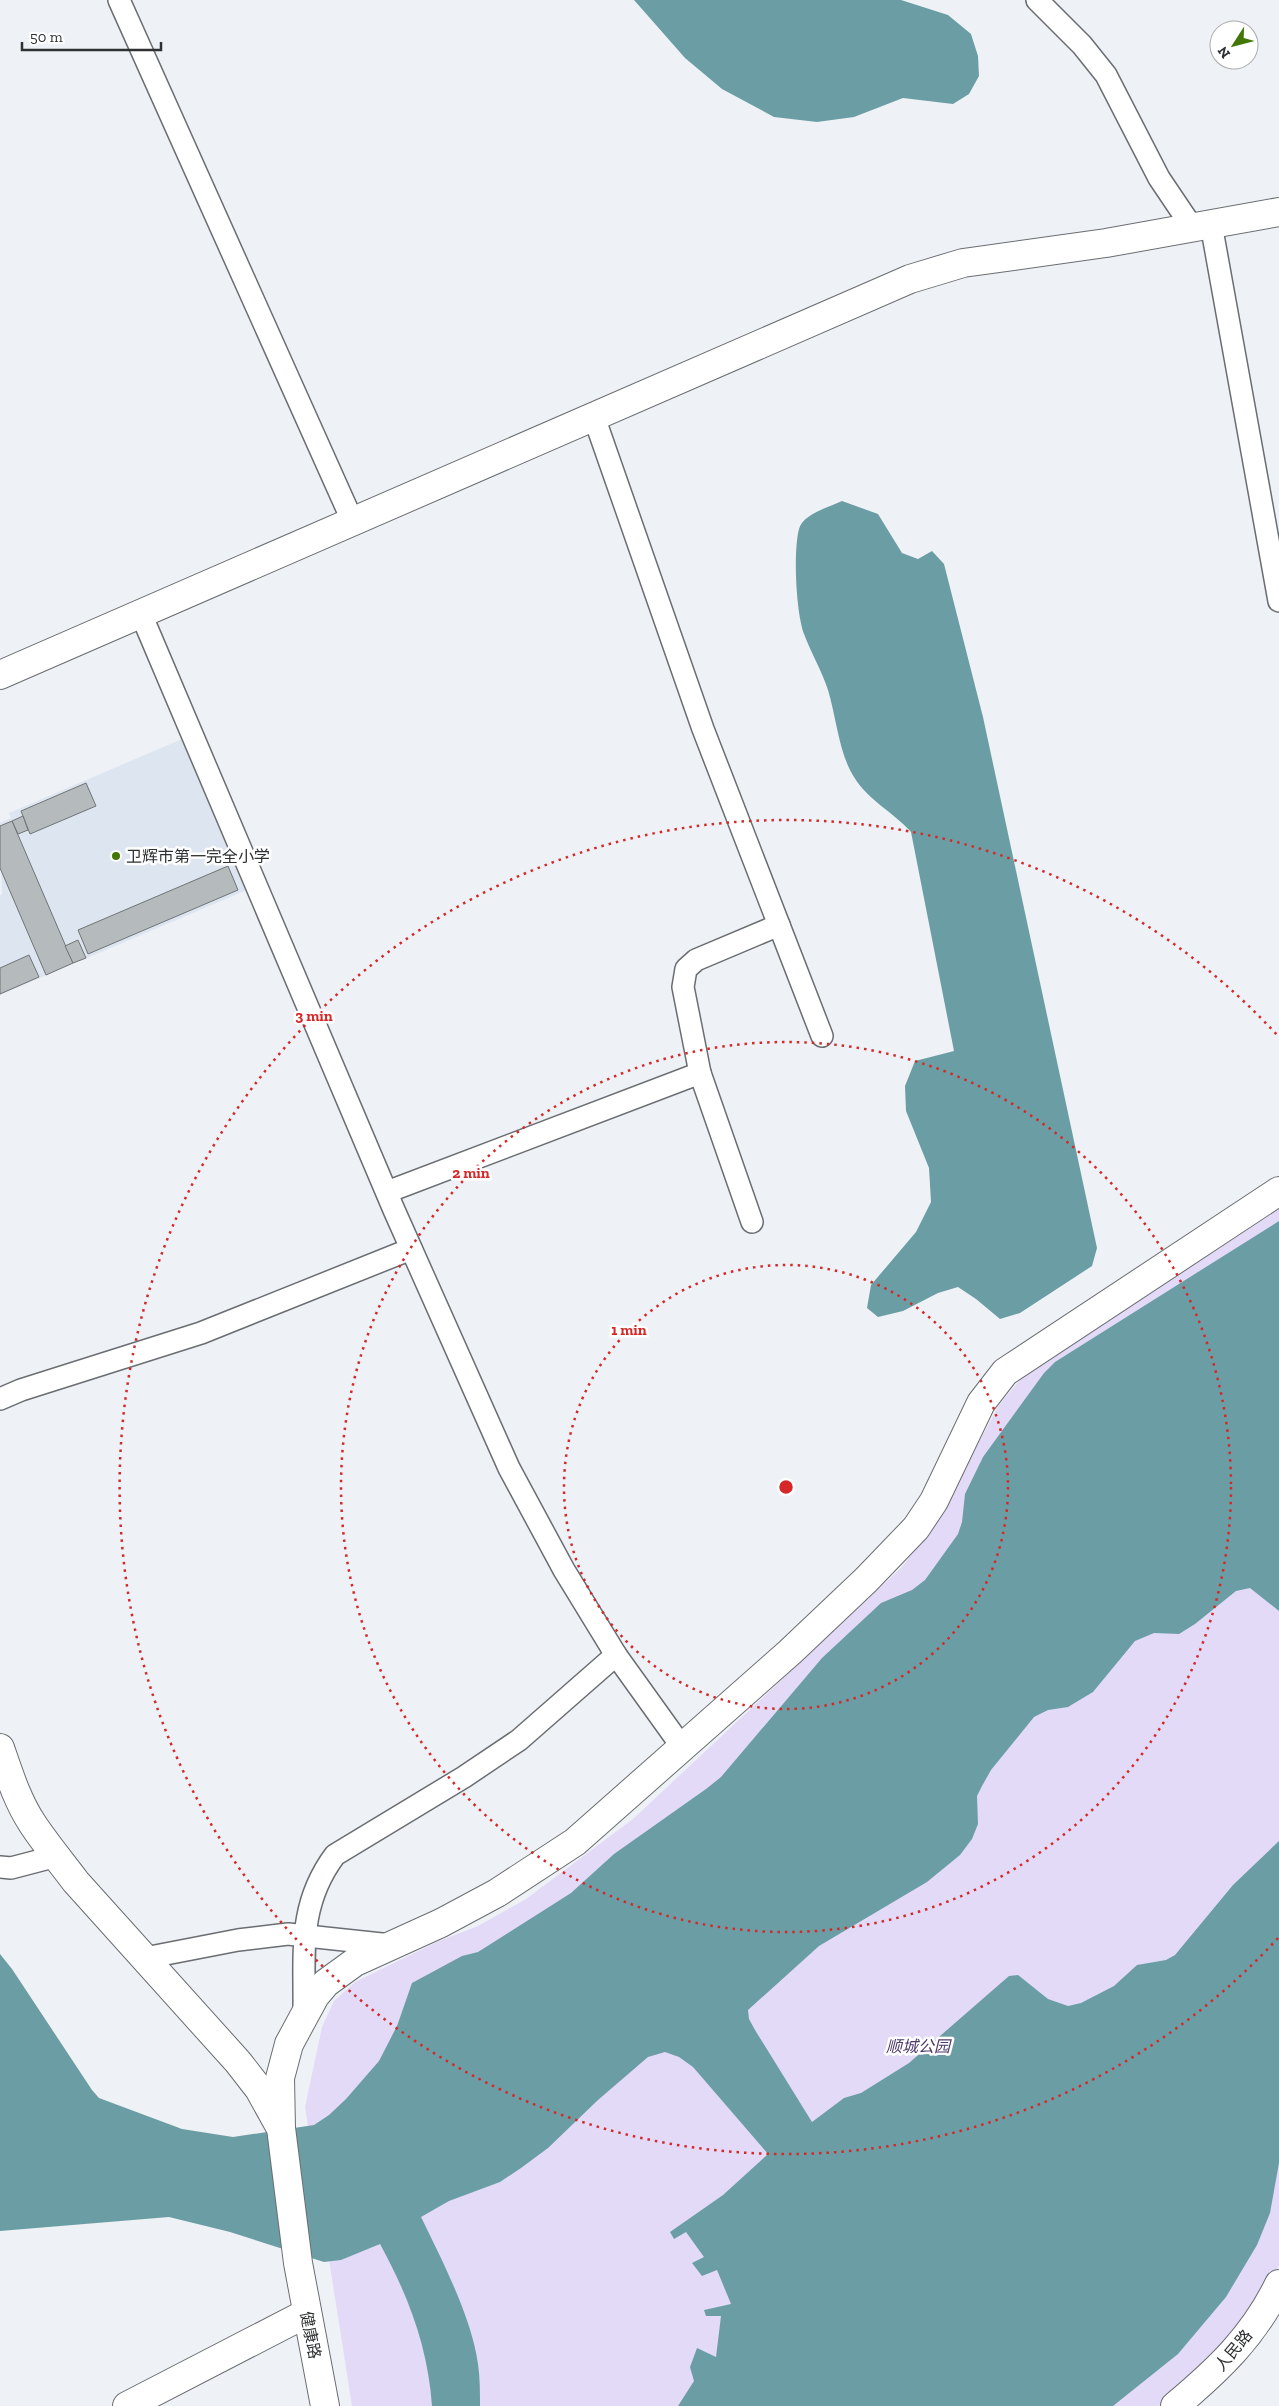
<svg xmlns="http://www.w3.org/2000/svg" width="1279" height="2406" font-family="'Zilla Slab','Noto Sans SC',serif">
  <style>
    .built { fill: #dde6f0 }
    .green { fill: #e3daf8 }
    .water { fill: #6b9ea4 }
    .building { fill: #b5babd; stroke: #6f7476 }
    .lines { fill: none; stroke-linecap: round; stroke-linejoin: round }
    .street-casing { stroke: #6a6d71; stroke-width: 24 }
    .secondary-casing { stroke: #6a6d71; stroke-width: 30 }
    .street { stroke: #fff; stroke-width: 21 }
    .secondary { stroke: #fff; stroke-width: 28 }
    .ring { fill: none; stroke: #d62828; stroke-width: 2.5; stroke-dasharray: 2.5 5 }
    .poi-dot { fill: #427706; stroke: #fff; stroke-width: 2 }
    .labels { text-anchor: middle; stroke-width: 5; stroke-linejoin: round; paint-order: stroke }
    .poi-label { font-size: 16px; fill: #2e3031; stroke: #fff; text-anchor: start }
    .park-label { font-size: 16px; font-style: italic; fill: #4d3a6c; stroke: #fff }
    .street-label { font-size: 16px; fill: #2e3031; stroke: #fff }
    .centre { fill: #d62828; stroke: #fff; stroke-width: 2.5 }
    .ring-label { font-size: 15px; text-anchor: middle; font-weight: bold; fill: #d62828; stroke: #fff; stroke-width: 5; stroke-linejoin: round; paint-order: stroke }
  </style>
  <rect width="100%" height="100%" fill="#eef2f6"/>
  <polygon class="built" points="182,739 247,890 0,995 0,895 2,894 0,823 11,818 9,813"/>
  <path class="green" d="M1279,1206V2265C1256,2320 1205,2369 1159,2406H352L305,2107L322,2027L334,2001L355,1982L439,1941L478,1926L526,1899L633,1819L902,1567L934,1525L999,1405L1038,1359Z"/>
  <g class="water">
    <polygon points="634,0 901,0 948,15 971,34 978,56 979,76 969,94 953,104 903,98 854,117 817,122 774,117 722,89 685,58"/>
    <path d="M842,501L878,514L902,553L918,559L932,551L944,564L983,717L1097,1248L1092,1266L1020,1313L1000,1319L976,1299L958,1287L938,1293L903,1311L878,1317L867,1308L871,1285L916,1232L931,1202L929,1168L906,1111L905,1086L915,1061L954,1051L911,832C893,812 868,800 854,777C839,754 836,716 828,690C822,671 811,653 804,634C796,612 793,552 799,529C803,514 829,507 842,501Z"/>
    <path d="M1279,1221V1611L1250,1588L1236,1591L1195,1624L1179,1634L1154,1633L1135,1641L1093,1692L1068,1707L1048,1710L1034,1717L991,1770L982,1786L977,1796L978,1824L972,1839L960,1855L927,1882L819,1946L748,2010L749,2019L755,2030L812,2122L844,2098L861,2093L909,2063L1009,1976L1018,1975L1048,1999L1068,2006L1081,2003L1114,1986L1137,1965L1166,1960L1175,1955L1233,1885L1279,1841V2163L1270,2213L1257,2245L1226,2297L1178,2354L1113,2406H678L694,2381L690,2367L697,2348L716,2357L721,2316H706L704,2310L731,2304L717,2270L702,2276L692,2263L704,2257L686,2232L674,2239L670,2232L723,2195L768,2154L693,2067L679,2057L665,2052L648,2057L598,2100L548,2148L521,2168L500,2182L449,2201L421,2217C441,2258 472,2318 478,2364C480,2378 480,2392 480,2406H432C428,2347 408,2295 380,2244L341,2260L324,2262L230,2232L169,2217L0,2231V1954L12,1969L92,2090L99,2098L182,2129L233,2137L314,2125L329,2115L346,2099L379,2061L397,2026L412,1983L462,1956L478,1952L571,1893L614,1854L706,1789L721,1777L822,1658L881,1603L912,1590L925,1580L958,1534L962,1522L965,1494L983,1457L1044,1373L1055,1362Z"/>
  </g>
  <g class="building">
    <polygon points="86,783 96,806 30,834 21,811"/>
    <polygon points="23,816 28,830 18,834 12,821"/>
    <polygon points="12,821 73,963 46,975 0,868 0,826"/>
    <polygon points="228,866 238,890 88,954 78,930"/>
    <polygon points="78,940 86,958 73,963 65,946"/>
    <polygon points="29,955 39,977 0,994 0,968"/>
  </g>
  <g class="lines">
    <g class="street-casing">
      <g id="street">
        <polyline points="119,0 352,520"/>
        <polyline points="1037,0 1082,45 1106,75 1159,178 1192,227"/>
        <polyline points="1211,224 1279,601"/>
        <polyline points="594,417 703,729 822,1036"/>
        <polyline points="141,614 394,1210 509,1468 564,1570 616,1655 682,1747"/>
        <polyline points="700,1073 683,987 686,969 696,960 779,925"/>
        <polyline points="387,1192 700,1073 752,1222"/>
        <polyline points="0,1399 21,1390 201,1333 411,1249"/>
        <polyline points="0,1867 11,1868 57,1856"/>
        <polyline points="145,1958 238,1940 288,1934 391,1945"/>
        <path d="M304,2014C305,1954 297,1906 335,1855L464,1777L519,1740L616,1655"/>
      </g>
    </g>
    <g class="secondary-casing">
      <g id="secondary">
        <polyline points="0,675 910,279 963,263 1106,243 1279,212"/>
        <path d="M0,1748C9,1774 17,1800 32,1823C45,1843 61,1862 76,1882L238,2062L259,2089L279,2125"/>
        <polyline points="127,2406 307,2313"/>
        <polyline points="325,2406 298,2263 281,2128 280,2078 289,2044 315,1996 326,1983 355,1962 441,1923 497,1893 575,1842 790,1652 866,1580 916,1528 934,1501 981,1403 1005,1372 1279,1191"/>
        <path d="M1175,2406C1218,2370 1254,2336 1279,2284"/>
      </g>
    </g>
    <use href="#street" class="street"/>
    <use href="#secondary" class="secondary"/>
  </g>
  <g class="ring">
    <circle cx="786" cy="1487" r="222"/>
    <circle cx="786" cy="1487" r="445"/>
    <path d="M1278 1938A667 667 0 1 1 1278 1036"/>
  </g>
  <circle class="poi-dot" cx="116" cy="856" r="5"/>
  <g class="labels">
    <g class="poi-label">
      <text x="126" y="862">卫辉市第一完全小学</text>
    </g>
    <g class="park-label">
      <text x="918" y="2052">顺城公园</text>
    </g>
    <g class="street-label">
      <text transform="translate(311 2335) rotate(79)" y="6">健康路</text>
      <text transform="translate(1233 2350) rotate(-50)" y="6">人民路</text>
    </g>
  </g>
  <circle cx="786" cy="1487" r="8" class="centre"/>
  <g class="ring-label">
    <text x="314" y="1021">3 min</text>
    <text x="471" y="1178">2 min</text>
    <text x="629" y="1335">1 min</text>
  </g>
  <g transform="translate(1234 45) rotate(234)"><circle r="24" fill="#ffffff" stroke="#abacad"/>
  <path d="M0-4L9 19L0 12L-9 19Z" fill="#427706"/>
  <text y="-8" font-size="14" font-weight="bold" text-anchor="middle" fill="#2e3031">N</text>
  </g>
  <path d="M22 42v8h139v-8" fill="none" stroke="#2e3031" stroke-width="2.5"/>
  <text x="30" y="42" font-size="15" fill="#2e3031" stroke="#ffffff" stroke-width="4" paint-order="stroke">50 m</text>
</svg>
